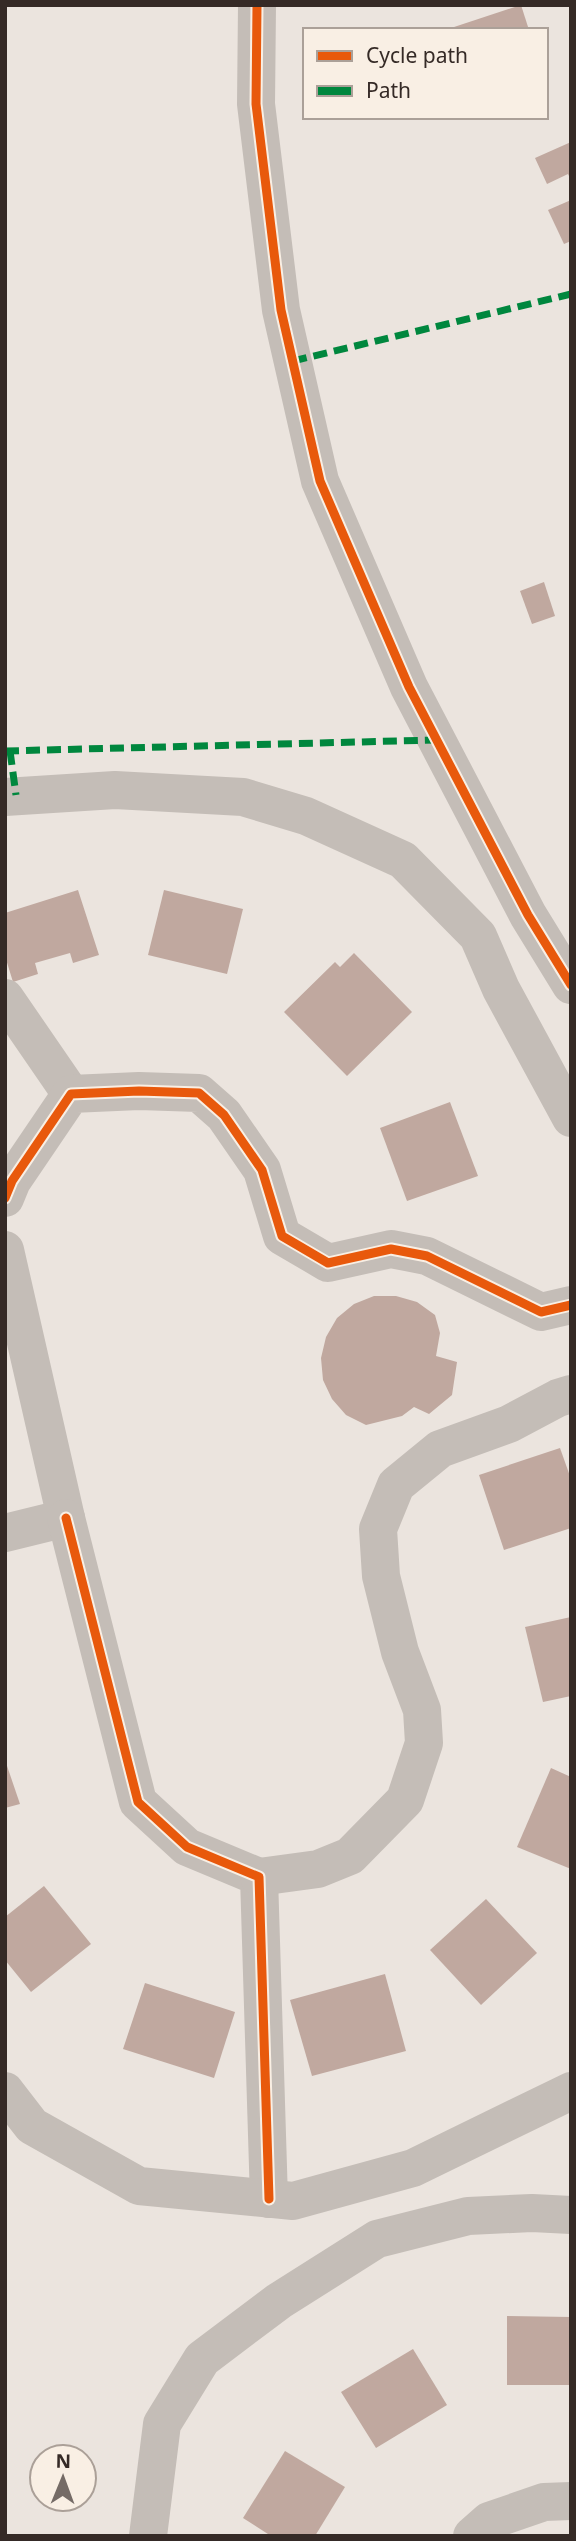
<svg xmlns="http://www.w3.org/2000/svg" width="576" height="2541" font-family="'Noto Sans',sans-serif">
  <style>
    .building { fill: #c0a89f }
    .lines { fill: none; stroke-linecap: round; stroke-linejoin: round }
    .minor { stroke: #c4bdb7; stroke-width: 38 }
    .quiet { stroke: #00873e; stroke-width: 7; stroke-dasharray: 14 7; stroke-linecap: butt }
    .cycleway-casing { stroke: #f9efe4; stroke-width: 13 }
    .cycleway { stroke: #e8590c; stroke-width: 9 }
  </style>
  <rect width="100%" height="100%" fill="#ebe4de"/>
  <g class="building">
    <polygon points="521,5 529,30 448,30 448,29"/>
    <polygon points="571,142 571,180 568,174 547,184 535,158"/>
    <polygon points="571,200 571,241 564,244 548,210"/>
    <polygon points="544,582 555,616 532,624 520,591"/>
    <polygon points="78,890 99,955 73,963 70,953 35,963 38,974 13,982 5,956 5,913"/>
    <polygon points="164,890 243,909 227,974 148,955"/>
    <polygon points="354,953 412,1012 347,1076 284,1012 335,962 340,967"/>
    <polygon points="450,1102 478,1176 407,1201 380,1128"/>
    <polygon points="374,1296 396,1296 417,1302 435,1315 440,1333 436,1356 457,1362 452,1395 429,1414 414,1407 402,1416 366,1425 346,1415 332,1399 323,1380 321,1358 326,1337 337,1318 354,1304"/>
    <polygon points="560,1448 571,1479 571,1528 504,1550 479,1475"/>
    <polygon points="571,1617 571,1696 543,1702 525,1627"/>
    <polygon points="5,1760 20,1804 5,1808"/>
    <polygon points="551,1768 571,1777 571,1869 517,1847"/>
    <polygon points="44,1886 91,1944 31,1992 5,1960 5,1917"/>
    <polygon points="486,1899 537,1953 481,2005 430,1950"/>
    <polygon points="385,1974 406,2051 312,2076 290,2000"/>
    <polygon points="145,1983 235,2012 214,2078 123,2049"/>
    <polygon points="507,2316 571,2317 571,2385 507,2385"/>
    <polygon points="413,2349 447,2405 376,2448 341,2392"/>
    <polygon points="285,2451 345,2487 315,2536 271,2536 243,2518"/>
  </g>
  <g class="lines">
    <g class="minor">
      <polyline points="257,5 256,104 281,310 320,481 409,687 528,915 571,985"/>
      <polyline points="5,797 115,790 243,797 306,816 403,860 478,936 501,989 571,1118"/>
      <polyline points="5,998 71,1094"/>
      <polyline points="5,1198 12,1181 71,1094 139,1091 199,1093 224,1115 262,1170 282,1236 328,1263 391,1249 427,1256 541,1312 571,1305"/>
      <polyline points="5,1250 66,1518 5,1533"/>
      <polyline points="66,1518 138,1802 187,1847 259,1877 269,2199"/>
      <polyline points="259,1877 318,1869 350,1856 405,1800 424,1743 422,1710 400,1652 381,1576 378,1529 396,1485 440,1449 509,1424 558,1398 571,1394"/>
      <polyline points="5,2091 32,2126 139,2186 293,2201 413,2168 571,2091"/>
      <polyline points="148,2536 162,2424 202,2359 279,2301 377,2239 468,2216 532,2213 571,2215"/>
      <polyline points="472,2536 489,2521 544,2502 571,2501"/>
    </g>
    <g class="quiet">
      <polyline points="293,361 571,294"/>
      <polyline points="5,751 436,740"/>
      <polyline points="10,751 16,795"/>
    </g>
    <g class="cycleway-casing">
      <g id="cycleway">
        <polyline points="257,5 256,104 281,310 320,481 409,687 528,915 571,985"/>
        <polyline points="5,1198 12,1181 71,1094 139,1091 199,1093 224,1115 262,1170 282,1236 328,1263 391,1249 427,1256 541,1312 571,1305"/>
        <polyline points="66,1518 138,1802 187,1847 259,1877 269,2199"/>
      </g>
    </g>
    <use href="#cycleway" class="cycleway"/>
  </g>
  <rect width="576" height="2541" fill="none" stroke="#352a26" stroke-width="14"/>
  <rect x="303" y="28" width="245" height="91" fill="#f9efe4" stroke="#aba098" stroke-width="2"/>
  <rect x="317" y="51" width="35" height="10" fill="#e8590c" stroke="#aba098" stroke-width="2"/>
  <text x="366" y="63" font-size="21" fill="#352a26">Cycle path</text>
  <rect x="317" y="86" width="35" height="10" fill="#00873e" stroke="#aba098" stroke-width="2"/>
  <text x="366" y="98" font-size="21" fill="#352a26">Path</text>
  <g transform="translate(63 2478) rotate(1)"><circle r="33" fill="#f9efe4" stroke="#aba098" stroke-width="2"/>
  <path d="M0-5L12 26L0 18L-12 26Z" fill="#756b66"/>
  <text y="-10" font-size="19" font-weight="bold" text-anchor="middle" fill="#352a26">N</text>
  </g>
</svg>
